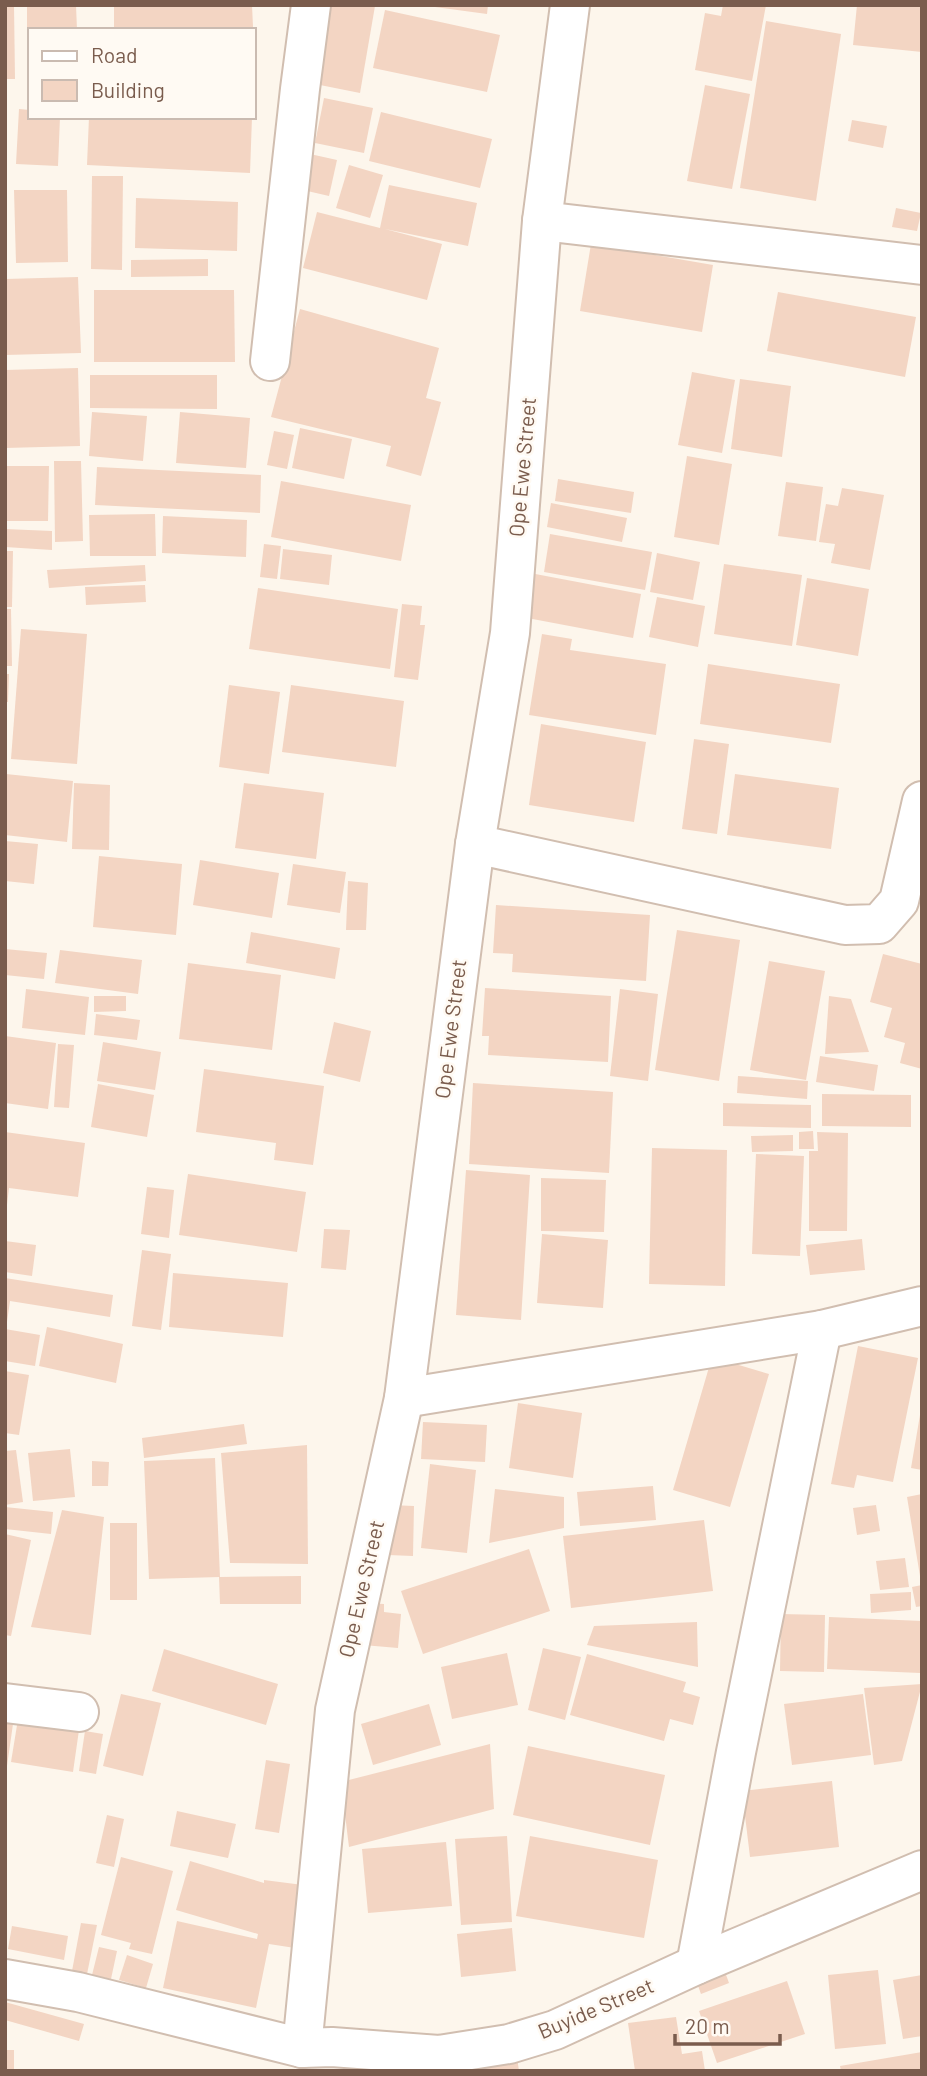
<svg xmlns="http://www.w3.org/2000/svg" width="927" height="2076" font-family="Barlow,sans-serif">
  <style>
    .building { fill: #f3d5c3 }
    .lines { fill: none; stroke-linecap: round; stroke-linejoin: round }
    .minor-casing { stroke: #d1beb0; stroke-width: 42 }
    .minor { stroke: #fff; stroke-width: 38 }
    .labels { text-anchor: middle; stroke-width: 5; stroke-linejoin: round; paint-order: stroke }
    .street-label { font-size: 21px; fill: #7a5c4d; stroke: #fffaf3 }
  </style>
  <rect width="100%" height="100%" fill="#fdf6ec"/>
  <g class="building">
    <polygon points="5,5 14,5 15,79 5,79"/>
    <polygon points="27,5 76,5 77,30 30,30 30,78 27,78"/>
    <polygon points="114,5 252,5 253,27 114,30"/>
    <polygon points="324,5 375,6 360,93 310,83"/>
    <polygon points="435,5 488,5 487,14 435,7"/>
    <polygon points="723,5 766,5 752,81 695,70 705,13 721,16"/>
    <polygon points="857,5 922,5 922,52 853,45"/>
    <polygon points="385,10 500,35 487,92 373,68"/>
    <polygon points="766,21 841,34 816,201 740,188"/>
    <polygon points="705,85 750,94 732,189 687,181"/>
    <polygon points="324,98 373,108 364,153 315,143"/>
    <polygon points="19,109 30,110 30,117 60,117 58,166 16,164"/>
    <polygon points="381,112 492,139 480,188 369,161"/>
    <polygon points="89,117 252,117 250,173 87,165"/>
    <polygon points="852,120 887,126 883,148 848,141"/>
    <polygon points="310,154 337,160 329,196 303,190"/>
    <polygon points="349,165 383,175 370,218 336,208"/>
    <polygon points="92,176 123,176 122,270 91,269"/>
    <polygon points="389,185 477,203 468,246 385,229 442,244 427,300 303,268 317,212 380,228"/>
    <polygon points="14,190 67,190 68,262 16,263"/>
    <polygon points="136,198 238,202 237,251 135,248"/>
    <polygon points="896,208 921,213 917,231 892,227"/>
    <polygon points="591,244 713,265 702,332 580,311"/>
    <polygon points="208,259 208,276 131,277 131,260"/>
    <polygon points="78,277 81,353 5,355 5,279"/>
    <polygon points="94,290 234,290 235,362 94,362"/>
    <polygon points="778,292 916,317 905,377 767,351"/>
    <polygon points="300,309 439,348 426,398 441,402 421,476 386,466 391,446 271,417"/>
    <polygon points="78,368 80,446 5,448 5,370"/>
    <polygon points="692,372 735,380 722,453 678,445"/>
    <polygon points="90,375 217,375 217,409 90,408"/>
    <polygon points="740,379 791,386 782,457 731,449"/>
    <polygon points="92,412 147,416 143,461 89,456"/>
    <polygon points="180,412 250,418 246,468 176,463"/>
    <polygon points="300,428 352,439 344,479 292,468"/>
    <polygon points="274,431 294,435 287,469 267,465"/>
    <polygon points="687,456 732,464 719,545 674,537"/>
    <polygon points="54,461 81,461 83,541 55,542"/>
    <polygon points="5,466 49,466 48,521 5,521"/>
    <polygon points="97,467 261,475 260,513 95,505"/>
    <polygon points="558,479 634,492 631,513 555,501"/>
    <polygon points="281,481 411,505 401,561 271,537"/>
    <polygon points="786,482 823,487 816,541 778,536"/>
    <polygon points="842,488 884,495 870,570 831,563 835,544 819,542 826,504 838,506"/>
    <polygon points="551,503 627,518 622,542 547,527"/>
    <polygon points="155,514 156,556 90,556 89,515"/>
    <polygon points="163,516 247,520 246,557 162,553"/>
    <polygon points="5,529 52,531 52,550 5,547"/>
    <polygon points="550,534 652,552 645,590 544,572"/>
    <polygon points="264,544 281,546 277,579 260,577"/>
    <polygon points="283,549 332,555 329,585 280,579"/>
    <polygon points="5,551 13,551 12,607 5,607"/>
    <polygon points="657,553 700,562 693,600 650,592"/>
    <polygon points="724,564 802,575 792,646 714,634"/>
    <polygon points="145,565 146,581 49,588 47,570"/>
    <polygon points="530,573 641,594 633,638 522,617"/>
    <polygon points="807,578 869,589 858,656 796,645"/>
    <polygon points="145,585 146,602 86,605 85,587"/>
    <polygon points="258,588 398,609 390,669 249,649"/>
    <polygon points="657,597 705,606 698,647 649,637"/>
    <polygon points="402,604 422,606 420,625 425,625 418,680 394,677"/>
    <polygon points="5,609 11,609 12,666 5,666"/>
    <polygon points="21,629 87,634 77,764 11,759"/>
    <polygon points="542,634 572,639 570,650 666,664 656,735 529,715"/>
    <polygon points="708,664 840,684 831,743 700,724"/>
    <polygon points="5,674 9,674 8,702 5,702"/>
    <polygon points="229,685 280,692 269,774 219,767"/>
    <polygon points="291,685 404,701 396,767 282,752"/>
    <polygon points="541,724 646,742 634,822 529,805"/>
    <polygon points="694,739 729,744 717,834 682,829"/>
    <polygon points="6,774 73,781 67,842 5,835"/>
    <polygon points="735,774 839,788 831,849 727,835"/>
    <polygon points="74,783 110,785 109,850 72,849"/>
    <polygon points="244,783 324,793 316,859 235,848"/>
    <polygon points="5,841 38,844 34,884 5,881"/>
    <polygon points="99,856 182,864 176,935 93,927"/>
    <polygon points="200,860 279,873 272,918 193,905"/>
    <polygon points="293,864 346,872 340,913 287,905"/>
    <polygon points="348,881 368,883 366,930 346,930"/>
    <polygon points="496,905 650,915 646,981 512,972 513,954 493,953"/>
    <polygon points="677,930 740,940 719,1081 655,1070"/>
    <polygon points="251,932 340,948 335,979 246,963"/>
    <polygon points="5,949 47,953 44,979 5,975"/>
    <polygon points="60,950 142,960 138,994 55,983"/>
    <polygon points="883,954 922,964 922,1069 900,1063 905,1043 884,1037 892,1008 870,1002"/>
    <polygon points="769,961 825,971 806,1080 750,1070"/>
    <polygon points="188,963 281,975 272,1050 179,1039"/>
    <polygon points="485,988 611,996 608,1062 488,1055 489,1036 482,1036"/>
    <polygon points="26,989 89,997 85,1035 22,1028"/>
    <polygon points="620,989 658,994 648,1081 610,1076"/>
    <polygon points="94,996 126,996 126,1011 94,1012"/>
    <polygon points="829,996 851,999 869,1052 825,1054"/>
    <polygon points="96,1014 140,1020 137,1040 94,1035"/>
    <polygon points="334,1022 371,1031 360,1082 323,1073"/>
    <polygon points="5,1036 56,1043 48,1109 5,1103"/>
    <polygon points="103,1042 161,1052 155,1090 97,1081"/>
    <polygon points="58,1044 74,1045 69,1108 54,1107"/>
    <polygon points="820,1056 878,1065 874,1091 816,1082"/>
    <polygon points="204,1069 324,1086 313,1165 274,1160 276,1143 196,1132"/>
    <polygon points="738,1076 808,1081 807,1099 737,1093"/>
    <polygon points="473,1083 613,1092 609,1173 469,1164"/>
    <polygon points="98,1084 154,1095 147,1137 91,1127"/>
    <polygon points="822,1094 911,1095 911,1127 822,1126"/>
    <polygon points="723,1103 811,1105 811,1128 723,1126"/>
    <polygon points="813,1131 814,1149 799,1149 799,1132"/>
    <polygon points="5,1132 85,1143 78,1197 9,1188 7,1205 5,1205"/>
    <polygon points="817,1132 848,1133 847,1231 809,1231 809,1151 818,1151"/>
    <polygon points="793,1135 793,1151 752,1152 751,1136"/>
    <polygon points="652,1148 727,1150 725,1286 649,1284"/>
    <polygon points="756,1154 804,1156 800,1256 752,1254"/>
    <polygon points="466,1170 530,1175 521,1320 456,1315"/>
    <polygon points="188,1174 306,1192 297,1252 179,1235"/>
    <polygon points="541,1178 606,1180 604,1232 541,1231"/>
    <polygon points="147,1187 174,1190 169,1238 141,1234"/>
    <polygon points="324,1229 350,1230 346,1270 321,1268"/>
    <polygon points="542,1234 608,1240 603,1308 537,1303"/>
    <polygon points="862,1239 865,1270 810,1275 806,1245"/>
    <polygon points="5,1241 36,1245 32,1276 5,1272"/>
    <polygon points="142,1250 171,1254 161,1330 132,1326"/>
    <polygon points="173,1273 288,1283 283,1337 169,1327"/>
    <polygon points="5,1278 113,1295 110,1317 10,1301 7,1322 5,1322"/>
    <polygon points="47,1327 123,1344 116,1383 39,1366"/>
    <polygon points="5,1329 40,1335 35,1366 5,1361"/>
    <polygon points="858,1346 918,1358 893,1482 857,1475 854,1488 831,1484"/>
    <polygon points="712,1357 769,1374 730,1507 673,1490"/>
    <polygon points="5,1371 29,1375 19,1435 5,1433"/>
    <polygon points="518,1403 582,1413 573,1478 509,1468"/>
    <polygon points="920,1415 922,1415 922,1470 911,1468"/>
    <polygon points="423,1422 487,1425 485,1462 421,1459"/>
    <polygon points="244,1424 247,1444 144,1458 142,1438"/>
    <polygon points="307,1445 308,1564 230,1563 221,1453"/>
    <polygon points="70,1449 75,1497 33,1501 28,1453"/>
    <polygon points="16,1450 23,1502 5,1505 5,1451"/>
    <polygon points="215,1458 220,1577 149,1579 144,1461"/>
    <polygon points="92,1461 109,1462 108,1486 92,1486"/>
    <polygon points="430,1464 476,1470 467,1553 421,1548"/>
    <polygon points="653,1486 656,1520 580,1526 577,1492"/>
    <polygon points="495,1489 564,1497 564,1528 489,1543"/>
    <polygon points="922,1494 922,1576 920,1576 907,1497"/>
    <polygon points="390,1505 414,1506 413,1556 388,1555"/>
    <polygon points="876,1505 880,1531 857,1535 853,1508"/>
    <polygon points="5,1507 53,1512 51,1534 5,1529"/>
    <polygon points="62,1510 104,1517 91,1635 31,1627"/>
    <polygon points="704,1520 713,1591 571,1608 563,1536"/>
    <rect x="110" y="1523" width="27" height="77"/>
    <polygon points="5,1534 31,1540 11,1636 5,1635"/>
    <polygon points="529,1549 550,1611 423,1654 401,1591"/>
    <polygon points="905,1558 909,1587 880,1590 876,1561"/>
    <polygon points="301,1576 301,1604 220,1604 219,1577"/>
    <polygon points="922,1585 922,1606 916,1607 912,1587"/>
    <polygon points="911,1592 911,1610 871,1613 870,1594"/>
    <polygon points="367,1603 384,1604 384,1612 401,1614 398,1648 363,1645"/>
    <polygon points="781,1614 825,1615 824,1672 780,1671"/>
    <polygon points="829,1617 922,1621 920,1673 827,1669"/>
    <polygon points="697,1622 698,1667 587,1645 594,1626"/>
    <polygon points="543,1648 581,1657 565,1720 528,1710"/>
    <polygon points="164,1649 278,1684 266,1725 152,1691"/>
    <polygon points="507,1653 518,1705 452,1719 441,1667"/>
    <polygon points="587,1654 686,1682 683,1692 700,1697 693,1725 670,1719 664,1741 570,1715"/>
    <polygon points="922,1684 902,1761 874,1765 864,1688"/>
    <polygon points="121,1694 161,1703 143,1776 103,1766"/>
    <polygon points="863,1694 871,1755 792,1765 784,1704"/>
    <polygon points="429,1704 441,1745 373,1765 361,1724"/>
    <polygon points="19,1713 80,1723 73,1772 11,1762"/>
    <polygon points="5,1723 13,1724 7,1766 5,1766"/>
    <polygon points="85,1731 103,1734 96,1774 79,1771"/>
    <polygon points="490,1744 494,1809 349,1847 341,1782"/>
    <polygon points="528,1746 665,1775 650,1845 513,1815"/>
    <polygon points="266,1760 290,1764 279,1833 255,1829"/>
    <polygon points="832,1781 839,1847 750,1857 742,1791"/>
    <polygon points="177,1811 236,1824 228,1858 170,1846"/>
    <polygon points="107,1815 124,1819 114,1867 96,1863"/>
    <polygon points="507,1836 512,1922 461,1925 455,1839"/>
    <polygon points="530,1836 658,1860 644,1938 516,1916"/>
    <polygon points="446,1842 452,1906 368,1913 362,1849"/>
    <polygon points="121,1857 173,1871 152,1954 129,1949 131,1943 101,1935"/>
    <polygon points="190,1861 264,1883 264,1880 303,1885 295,1948 269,1944 256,2008 163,1988 177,1921 257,1939 258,1934 176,1910"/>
    <polygon points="81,1923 97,1925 87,1974 72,1971"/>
    <polygon points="12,1926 68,1936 64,1960 8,1949"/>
    <polygon points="512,1928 516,1971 461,1977 457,1934"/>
    <polygon points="99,1947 117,1951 111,1979 92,1975"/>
    <polygon points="127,1955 153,1964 146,1988 119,1980"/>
    <polygon points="721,1961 729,1983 701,1994 693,1972"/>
    <polygon points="878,1970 886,2044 835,2049 828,1975"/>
    <polygon points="922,1975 922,2036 903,2039 893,1980"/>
    <polygon points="787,1981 805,2034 717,2063 699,2011"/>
    <polygon points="5,2002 84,2024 79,2041 5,2020"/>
    <polygon points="676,2017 682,2054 702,2051 705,2071 635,2071 628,2023"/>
    <rect x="5" y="2050" width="9" height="21"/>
    <polygon points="922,2052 922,2071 841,2071 840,2066"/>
    <polygon points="517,2057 519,2071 438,2071"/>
  </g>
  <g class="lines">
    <g class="minor-casing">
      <g id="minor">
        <polyline points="542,221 922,265"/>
        <polyline points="270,361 300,89 311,5"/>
        <polyline points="475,844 845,925 879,924 899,901 922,801"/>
        <polyline points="404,1398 822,1330 922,1306"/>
        <polyline points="5,1703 79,1712"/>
        <polyline points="696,1965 736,1752 822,1330"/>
        <polyline points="5,1979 78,1992 302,2048 332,2047 439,2055 509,2044 555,2030 696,1965 922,1870"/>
        <polyline points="302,2048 335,1710 404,1398 475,844 510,633 542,221 570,5"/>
      </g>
    </g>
    <use href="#minor" class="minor"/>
  </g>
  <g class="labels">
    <g class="street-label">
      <text transform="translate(523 467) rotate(-85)" y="7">Ope Ewe Street</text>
      <text transform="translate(451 1029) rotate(-83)" y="7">Ope Ewe Street</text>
      <text transform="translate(362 1589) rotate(-77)" y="7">Ope Ewe Street</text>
      <text transform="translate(596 2009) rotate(-23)" y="7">Buyide Street</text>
    </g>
  </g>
  <rect width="927" height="2076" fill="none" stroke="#7a5c4d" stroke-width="14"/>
  <rect x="28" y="28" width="228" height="91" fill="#fffaf3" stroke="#cabbb1" stroke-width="2"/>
  <rect x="42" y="51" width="35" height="10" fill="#ffffff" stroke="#cabbb1" stroke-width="2"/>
  <text x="91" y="63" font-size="21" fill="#7a5c4d">Road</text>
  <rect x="42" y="80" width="35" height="21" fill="#f3d5c3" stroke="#cabbb1" stroke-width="2"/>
  <text x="91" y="98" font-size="21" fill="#7a5c4d">Building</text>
  <path d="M675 2034v10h105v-10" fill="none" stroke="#7a5c4d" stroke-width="3.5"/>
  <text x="685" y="2034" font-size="21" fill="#7a5c4d" stroke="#fffaf3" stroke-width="5" paint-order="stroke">20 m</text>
</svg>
